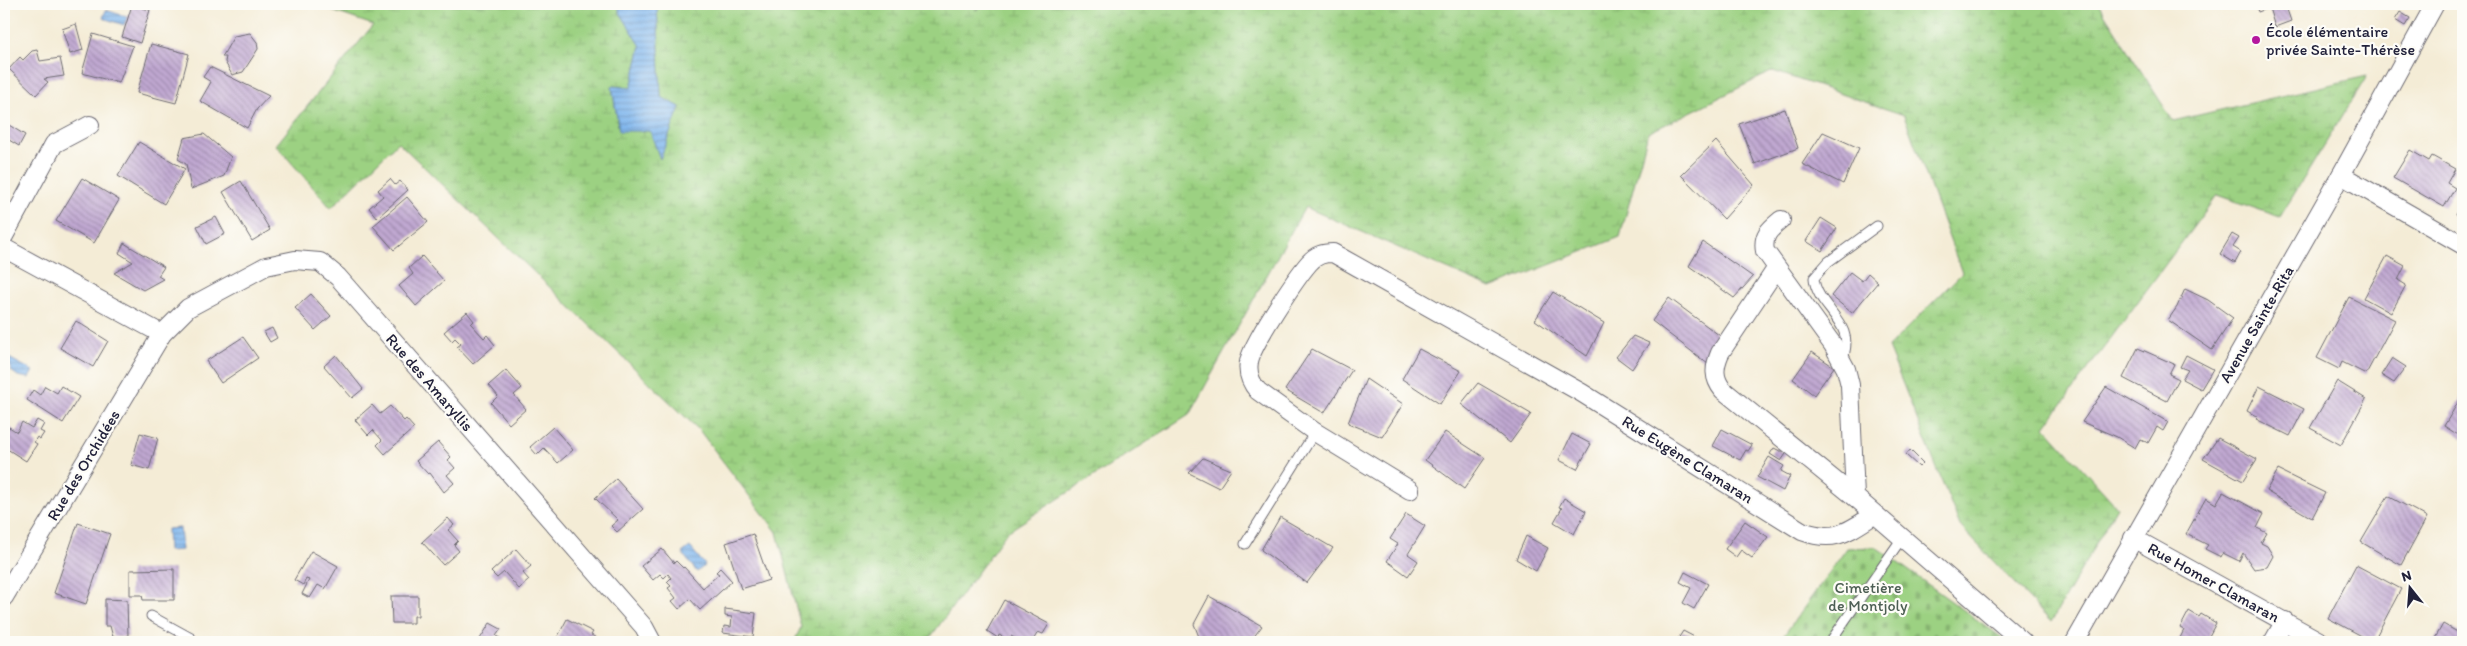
<svg xmlns="http://www.w3.org/2000/svg" width="2467" height="646" font-family="Itim,sans-serif">
  <style>
    .wetland { fill: url(#wetland-marsh); stroke: #5f7a5e }
    .cemetery { fill: url(#cemetery-stones); stroke: #5f7a5e }
    .water { fill: url(#water-rules); stroke: #506c94 }
    .building { fill: url(#building-back-hatch) }
    .lines { fill: none; stroke-linecap: round; stroke-linejoin: round }
    .lane-casing { stroke: #6c6971; stroke-width: 11 }
    .street-casing { stroke: #6c6971; stroke-width: 20 }
    .lane { stroke: #fff; stroke-width: 9 }
    .street { stroke: #fff; stroke-width: 18 }
    .poi-dot { fill: #b5179e; stroke: #fdfcf7; stroke-width: 2 }
    .labels { text-anchor: middle; stroke-width: 4.5; stroke-linejoin: round; paint-order: stroke }
    .poi-label { font-size: 16px; fill: #22223b; stroke: #fdfcf7; text-anchor: start }
    .street-label { font-size: 16px; fill: #22223b; stroke: #fdfcf7 }
    .park-label { font-size: 16px; fill: #4d5f54; stroke: #fdfcf7 }
  </style>
  <defs>
    <pattern id="wetland-marsh" width="20" height="14" patternUnits="userSpaceOnUse" patternTransform="scale(1.25)"><rect width="20" height="14" fill="#9cd182"/><path d="M1 5h8M5 5V1M11 12h8M15 12V8" fill="none" stroke="#86b371"/></pattern>
    <pattern id="cemetery-stones" width="16" height="16" patternUnits="userSpaceOnUse" patternTransform="scale(1.25)"><rect width="16" height="16" fill="#9cd182"/><path d="M2 7V4a2 2 0 0 1 4 0v3zM10 15v-3a2 2 0 0 1 4 0v3z" fill="#86b371"/></pattern>
    <pattern id="water-rules" width="6" height="5" patternUnits="userSpaceOnUse" patternTransform="scale(1.25)"><rect width="6" height="5" fill="#7eb5ed"/><path d="M0 2.5h6" fill="none" stroke="#6793c1"/></pattern>
    <pattern id="building-back-hatch" width="6" height="6" patternUnits="userSpaceOnUse" patternTransform="scale(1.25)"><rect width="6" height="6" fill="#c0a8d1"/><path d="M-1 5l2 2M0 0l6 6M5-1l2 2" fill="none" stroke="#9c88ab"/></pattern>
  </defs>
  <rect width="100%" height="100%" fill="#fdfcf7"/>
  <filter id="ink" filterUnits="userSpaceOnUse"><feTurbulence type="fractalNoise" baseFrequency=".02" numOctaves="2"/><feDisplacementMap in="SourceGraphic" scale="10" xChannelSelector="R" yChannelSelector="G"/><feConvolveMatrix kernelMatrix="1 2 1 2 8 2 1 2 1" color-interpolation-filters="sRGB"/></filter>
  <filter id="wash" filterUnits="userSpaceOnUse"><feTurbulence type="fractalNoise" baseFrequency=".0096" numOctaves="4" result="noise"/><feDisplacementMap in="SourceGraphic" scale="20" xChannelSelector="R" yChannelSelector="G"/><feGaussianBlur stdDeviation="1.12" result="paint"/><feColorMatrix in="noise" values="0 0 0 0 0 0 0 0 0 0 0 0 0 0 0 0 0 1.4 0 .05"/><feComposite in="paint" operator="in"/></filter>
  <g filter="url(#wash)">
    <rect width="100%" height="100%" fill="#f4ecd6"/>
    <polygon class="wetland" points="312,4 619,4 620,11 641,46 631,88 612,86 619,130 650,131 660,158 680,107 661,97 657,4 976,4 976,11 983,4 2098,4 2173,121 2367,76 2280,217 2217,195 2045,427 2117,507 2051,622 1960,526 1888,347 1962,273 1904,115 1773,71 1648,133 1620,237 1491,288 1305,207 1189,415 1007,532 927,642 794,642 801,627 777,532 699,430 398,142 331,208 276,145 373,25"/>
    <polygon class="cemetery" points="1876,547 2008,642 1779,642 1847,548"/>
    <g class="water">
      <polygon points="619,4 657,4 661,97 680,107 660,159 650,131 619,131 612,86 631,88 641,46 619,11"/>
      <polygon points="106,10 127,17 124,25 103,18"/>
      <polygon points="9,358 33,371 29,378 18,376 11,371"/>
      <polygon points="180,528 182,550 168,551 167,529"/>
      <polygon points="690,547 705,565 697,572 682,553"/>
    </g>
    <g id="blocks">
      <g class="building">
        <polygon points="2256,4 2285,4 2291,21 2275,27 2269,8 2258,12"/>
        <polygon points="132,5 150,10 140,43 122,37"/>
        <polygon points="2400,12 2410,18 2405,26 2395,20"/>
        <polygon points="76,24 83,50 70,54 62,29"/>
        <polygon points="250,33 257,42 258,49 243,72 232,75 225,62 226,57 222,57 234,36"/>
        <polygon points="93,34 133,46 119,83 82,73"/>
        <polygon points="151,44 189,54 176,103 137,93"/>
        <polygon points="37,50 40,61 60,58 64,76 44,79 48,82 36,95 9,69 20,57 23,60 32,51"/>
        <polygon points="210,67 269,96 257,109 247,128 200,101 211,82 203,77"/>
        <polygon points="1785,109 1798,148 1755,164 1739,124"/>
        <polygon points="4,122 25,135 19,146 4,137"/>
        <polygon points="1823,132 1859,148 1843,184 1802,164"/>
        <polygon points="204,134 231,157 224,176 191,189 186,164 178,159 184,138"/>
        <polygon points="1716,141 1754,185 1724,219 1681,175"/>
        <polygon points="139,142 185,169 164,204 118,176"/>
        <polygon points="2410,150 2429,161 2432,156 2455,169 2447,183 2455,188 2444,207 2393,178"/>
        <polygon points="82,178 119,200 94,243 56,221"/>
        <polygon points="390,179 395,185 400,181 408,190 377,218 369,208 383,196 378,190"/>
        <polygon points="241,181 270,230 252,241 223,192"/>
        <polygon points="407,197 428,222 394,250 373,226"/>
        <polygon points="2463,201 2463,219 2456,214"/>
        <polygon points="216,217 225,234 206,244 197,226"/>
        <polygon points="1821,218 1837,228 1822,251 1806,241"/>
        <polygon points="2232,234 2239,238 2233,247 2241,252 2235,263 2220,254"/>
        <polygon points="1703,242 1753,277 1734,298 1689,266"/>
        <polygon points="124,243 164,267 158,276 163,279 143,290 114,273 133,262 119,253"/>
        <polygon points="422,256 444,281 416,306 399,286 413,274 409,268"/>
        <polygon points="2387,256 2405,266 2398,280 2406,285 2391,313 2364,298"/>
        <polygon points="1850,272 1862,281 1868,273 1878,282 1852,313 1831,296"/>
        <polygon points="2185,289 2208,300 2233,318 2212,350 2168,320 2177,307"/>
        <polygon points="1553,292 1604,323 1587,356 1535,320"/>
        <polygon points="311,294 331,316 315,330 295,308"/>
        <polygon points="2349,297 2395,320 2366,374 2342,362 2339,369 2317,358"/>
        <polygon points="1669,298 1723,338 1708,364 1652,321"/>
        <polygon points="467,312 474,321 471,324 484,338 487,335 495,345 473,364 457,347 461,344 455,338 452,341 444,332"/>
        <polygon points="76,321 108,341 93,367 60,348"/>
        <polygon points="272,328 277,338 270,342 264,332"/>
        <polygon points="1633,336 1649,343 1632,369 1616,357"/>
        <polygon points="243,337 258,358 221,383 206,361"/>
        <polygon points="2138,348 2174,364 2169,374 2179,379 2167,401 2123,378"/>
        <polygon points="1312,349 1352,370 1324,413 1285,390"/>
        <polygon points="1419,349 1461,371 1440,404 1402,379"/>
        <polygon points="1812,352 1834,367 1814,395 1793,379"/>
        <polygon points="336,355 363,389 352,398 324,366"/>
        <polygon points="2186,355 2213,369 2201,389 2182,379 2188,370 2180,367"/>
        <polygon points="2392,358 2406,367 2394,383 2381,375"/>
        <polygon points="506,370 522,388 514,395 526,409 509,424 491,403 498,396 489,385"/>
        <polygon points="1366,379 1403,404 1382,437 1348,423"/>
        <polygon points="2337,381 2366,399 2341,445 2310,428"/>
        <polygon points="1478,383 1531,414 1510,443 1461,404"/>
        <polygon points="45,386 57,393 61,386 79,397 63,423 27,400 33,390 40,395"/>
        <polygon points="2259,386 2304,409 2290,436 2256,419 2258,417 2247,411"/>
        <polygon points="2106,387 2168,422 2163,431 2157,427 2148,443 2140,439 2135,448 2117,437 2082,422"/>
        <polygon points="2463,394 2463,438 2444,426"/>
        <polygon points="372,405 380,414 390,406 404,421 406,419 414,428 385,454 377,445 382,440 373,430 368,435 355,420"/>
        <polygon points="37,420 44,424 40,431 44,433 40,439 37,437 34,442 37,444 26,461 4,447 4,435 9,427 17,432 22,422 32,428"/>
        <polygon points="553,427 573,450 558,463 544,448 537,455 530,447"/>
        <polygon points="1722,429 1752,445 1748,451 1746,450 1740,460 1713,446"/>
        <polygon points="1445,432 1485,458 1464,489 1425,460"/>
        <polygon points="140,433 158,438 149,470 131,465"/>
        <polygon points="1572,434 1591,444 1577,469 1559,460"/>
        <polygon points="2218,438 2257,459 2243,481 2203,459"/>
        <polygon points="438,442 451,457 448,460 455,468 447,475 454,483 444,492 430,473 428,474 416,461"/>
        <polygon points="1774,448 1780,451 1788,451 1781,461 1770,454"/>
        <polygon points="1910,450 1923,463 1919,467 1906,455"/>
        <polygon points="1769,457 1784,466 1781,471 1790,476 1783,491 1757,477"/>
        <polygon points="1203,458 1231,470 1219,488 1189,473"/>
        <polygon points="2278,470 2325,493 2312,518 2266,491"/>
        <polygon points="616,479 643,509 617,532 611,526 618,520 595,498"/>
        <polygon points="2223,492 2264,514 2257,528 2267,533 2261,543 2267,546 2273,556 2267,567 2254,569 2243,553 2239,561 2223,553 2221,557 2205,549 2208,545 2186,534 2206,498 2216,504"/>
        <polygon points="2388,496 2427,517 2401,565 2361,542"/>
        <polygon points="1564,498 1586,511 1574,534 1554,522 1562,508 1559,507"/>
        <polygon points="1406,514 1425,526 1408,554 1418,561 1408,576 1387,561 1398,544 1390,539"/>
        <polygon points="1280,517 1333,548 1307,583 1261,550"/>
        <polygon points="448,518 454,525 448,530 458,541 454,545 459,551 443,565 422,542"/>
        <polygon points="1745,521 1768,537 1752,558 1741,550 1736,557 1725,549"/>
        <polygon points="78,523 110,534 86,604 54,593"/>
        <polygon points="753,534 769,580 741,589 726,543"/>
        <polygon points="1526,536 1548,548 1536,571 1516,559"/>
        <polygon points="516,549 531,566 523,573 529,580 519,589 504,572 497,578 491,572"/>
        <polygon points="662,549 674,563 676,561 683,568 684,567 703,588 719,574 716,572 720,568 732,581 700,610 690,599 679,609 672,601 676,598 668,588 671,586 667,582 671,578 668,574 664,578 660,574 653,580 641,566"/>
        <polygon points="311,551 338,566 325,589 318,585 310,598 302,594 309,580 306,579 303,585 294,580"/>
        <polygon points="2356,565 2401,589 2373,642 2328,618"/>
        <polygon points="174,569 174,600 143,600 142,595 130,595 130,570"/>
        <polygon points="1685,572 1708,584 1694,609 1683,603 1691,588 1680,582"/>
        <polygon points="391,596 418,596 418,616 414,616 414,623 392,623"/>
        <polygon points="1209,596 1262,626 1250,642 1201,642 1194,624"/>
        <polygon points="105,599 127,600 128,637 113,637 110,626 105,626"/>
        <polygon points="1004,600 1049,624 1043,634 1038,632 1032,642 1022,642 1011,636 1009,640 999,635 998,638 987,631"/>
        <polygon points="725,609 756,613 753,637 723,633 724,626 731,627 732,617 725,616"/>
        <polygon points="2189,611 2199,617 2201,614 2216,623 2208,638 2212,640 2211,642 2178,642 2184,630 2180,628"/>
        <polygon points="567,619 593,632 591,635 604,642 555,642"/>
        <polygon points="490,623 501,629 496,636 507,642 485,642 480,639"/>
        <polygon points="2443,624 2463,635 2463,642 2433,642"/>
        <polygon points="1683,631 1704,642 1676,642"/>
      </g>
    </g>
  </g>
  <g filter="url(#ink)">
    <use href="#blocks" fill-opacity="0" stroke="#6c6971" stroke-width="1"/>
    <g class="lines">
      <g class="lane-casing">
        <g id="lane">
          <path d="M1842,360C1859,323 1816,308 1814,278L1828,262L1877,226"/>
          <polyline points="1245,544 1315,432"/>
          <polyline points="151,616 191,638 193,642"/>
          <polyline points="1830,642 1902,538"/>
        </g>
      </g>
      <g class="street-casing">
        <g id="street">
          <polyline points="2341,175 2463,245"/>
          <path d="M1781,220C1770,229 1762,235 1765,251L1833,345L1846,369L1850,385L1855,497L2023,642"/>
          <polyline points="4,236 54,144 90,125"/>
          <polyline points="4,248 162,334"/>
          <path d="M1776,269L1720,353C1714,367 1713,378 1723,390L1855,497"/>
          <path d="M1410,490L1315,432L1258,391C1251,383 1247,373 1249,362C1251,345 1296,278 1309,263C1316,255 1323,253 1333,253L1582,393L1802,531C1835,543 1847,532 1874,515"/>
          <polyline points="2133,538 2321,642"/>
          <polyline points="4,597 162,334 188,308 266,266 295,260 320,262 338,277 644,627 652,642"/>
          <polyline points="2075,642 2341,175 2435,4"/>
          <polyline points="2273,642 2285,621"/>
        </g>
      </g>
      <use href="#lane" class="lane"/>
      <use href="#street" class="street"/>
    </g>
  </g>
  <circle class="poi-dot" cx="2256" cy="40" r="5"/>
  <g class="labels">
    <g class="poi-label">
      <text x="2266" y="37">École élémentaire<tspan x="2266" dy="18">privée Sainte-Thérèse</tspan></text>
    </g>
    <g class="street-label">
      <text transform="translate(2256 324) rotate(-60)" y="6">Avenue Sainte-Rita</text>
      <text transform="translate(430 382) rotate(49)" y="6">Rue des Amaryllis</text>
      <text transform="translate(1688 459) rotate(32)" y="6">Rue Eugène Clamaran</text>
      <text transform="translate(83 465) rotate(-59)" y="6">Rue des Orchidées</text>
      <text transform="translate(2214 582) rotate(29)" y="6">Rue Homer Clamaran</text>
    </g>
    <g class="park-label">
      <text x="1868" y="593">Cimetière<tspan x="1868" dy="18">de Montjoly</tspan></text>
    </g>
  </g>
  <rect width="2467" height="646" fill="none" stroke="#fdfcf7" stroke-width="20"/>
  <g transform="translate(2410 588) rotate(343)" stroke="#fdfcf7" stroke-width="4" paint-order="stroke">
  <path d="M0-4L9 19L0 12L-9 19Z" fill="#22223b"/>
  <text y="-8" font-size="14" font-weight="bold" text-anchor="middle" fill="#22223b">N</text>
  </g>
</svg>
